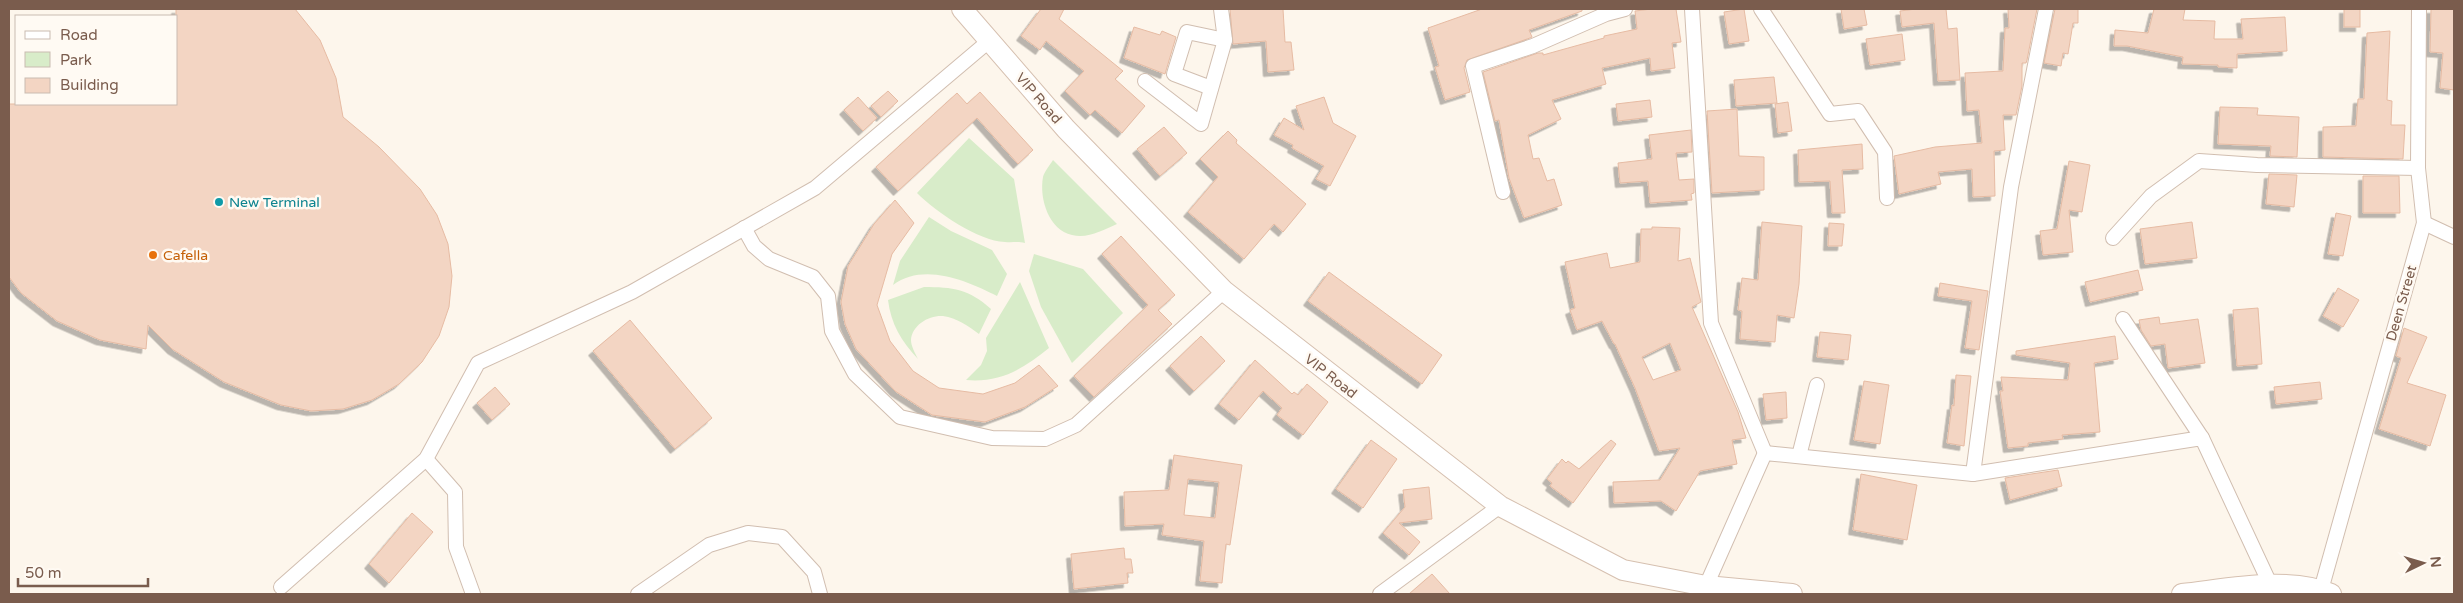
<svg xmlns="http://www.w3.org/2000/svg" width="2463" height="603" font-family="'Varela Round',sans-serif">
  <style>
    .green { fill: #d8ecc9 }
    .building { fill: #f3d5c3; stroke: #e6bba3; fill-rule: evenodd; filter: url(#shadow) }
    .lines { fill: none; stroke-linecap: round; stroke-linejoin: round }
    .street-casing { stroke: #d1beb0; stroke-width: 16 }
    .secondary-casing { stroke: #d6c0b0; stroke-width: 22 }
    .street { stroke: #fff; stroke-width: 14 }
    .secondary { stroke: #fff; stroke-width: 20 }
    .culture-dot { fill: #0f9aa8; stroke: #fffaf3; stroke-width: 2 }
    .food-dot { fill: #e8710a; stroke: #fffaf3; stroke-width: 2 }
    .labels { text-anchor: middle; stroke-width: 5; stroke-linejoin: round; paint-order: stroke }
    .street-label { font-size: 14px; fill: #7a5c4d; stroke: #fffaf3 }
    .culture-label { font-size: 14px; fill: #0d838f; stroke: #fffaf3; text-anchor: start }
    .food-label { font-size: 14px; fill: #c56008; stroke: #fffaf3; text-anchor: start }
  </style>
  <defs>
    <filter id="shadow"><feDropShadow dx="-4.5" dy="4.5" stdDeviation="0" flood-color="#0004"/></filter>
  </defs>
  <rect width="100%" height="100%" fill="#fdf6ec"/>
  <g class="green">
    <path d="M969,138L1014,179L1025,243C1017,241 1013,243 1005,242C978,241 936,212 917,193Z"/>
    <path d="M1053,160L1117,224C1103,230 1088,239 1072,235C1049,230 1039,199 1043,177C1044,172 1050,165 1053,160Z"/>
    <path d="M929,217L951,231L992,250L1007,274L997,296C967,281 924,262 893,285L900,261Z"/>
    <polygon points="1034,254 1083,269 1123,313 1072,363 1041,307 1029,271"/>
    <path d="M1020,282L1049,348C1023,369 1000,383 966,380L981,365L987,351L986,338Z"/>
    <path d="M924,287C953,287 969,289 991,309L979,334C968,326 957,318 943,316C929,315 912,325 911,340C911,346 915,353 918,359C901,341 891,324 888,300Z"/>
  </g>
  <g class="building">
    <polygon points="176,9 295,9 320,40 336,78 343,117 379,147 420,189 437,215 448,244 452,276 449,307 439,336 422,362 399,384 372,400 343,409 311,411 281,405 224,382 172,349 148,325 146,349 100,340 57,321 21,293 9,277 9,104 176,104"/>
    <polygon points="1041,9 1064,9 1059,19 1123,71 1115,79 1145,106 1122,133 1095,110 1090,115 1065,91 1084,71 1046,41 1040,50 1021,36"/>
    <polygon points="1230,9 1283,9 1285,42 1291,42 1294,70 1268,72 1266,41 1233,44"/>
    <polygon points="1482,9 1582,9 1582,11 1529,30 1532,37 1530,38 1467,60 1464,68 1470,92 1445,100 1435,67 1439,66 1428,28"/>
    <polygon points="1652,9 1676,9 1681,42 1672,43 1675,68 1651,71 1650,58 1602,68 1606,84 1552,100 1561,119 1528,135 1533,159 1539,158 1547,181 1554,179 1562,205 1524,218 1509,178 1499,120 1495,121 1483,72 1538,53 1543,53 1543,55 1604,38 1604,36 1637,29 1635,11"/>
    <polygon points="1744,9 1749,41 1729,44 1724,12"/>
    <polygon points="1841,9 1864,9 1867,25 1844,29"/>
    <polygon points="1916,9 1946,9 1948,29 1957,28 1960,80 1938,81 1934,23 1902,27 1900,11"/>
    <polygon points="2008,9 2037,9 2027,60 2026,63 2022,63 2022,86 2016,115 2003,115 2005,150 1994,151 1995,196 1973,197 1972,169 1938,172 1941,184 1899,194 1894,156 1935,147 1982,143 1979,110 1967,111 1965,73 2003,71 2005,28 2009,28"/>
    <polygon points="2055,9 2078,9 2078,23 2073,23 2068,54 2063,53 2061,66 2044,63"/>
    <polygon points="2154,9 2185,9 2183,20 2215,21 2214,39 2243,39 2241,19 2285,17 2287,51 2237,54 2237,68 2218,67 2218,65 2182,64 2183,57 2127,46 2114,46 2115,30 2148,33"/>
    <rect x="2344" y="9" width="16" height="18"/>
    <polygon points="2431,9 2454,9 2454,90 2440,88 2443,53 2430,52"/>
    <polygon points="1134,27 1160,35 1162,31 1176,37 1165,74 1124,58"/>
    <polygon points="2390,31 2387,100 2392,101 2391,125 2405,125 2403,159 2323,157 2323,127 2356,126 2358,99 2364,99 2367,33"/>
    <polygon points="1902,34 1905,60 1870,65 1866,39"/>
    <polygon points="1774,77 1777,103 1736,106 1734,80"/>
    <polygon points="888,91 898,101 881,117 871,106"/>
    <polygon points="980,92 1033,150 1018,164 977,118 898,191 876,167 957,93 967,104"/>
    <polygon points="858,97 877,118 863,131 844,110"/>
    <polygon points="1324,97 1333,123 1356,136 1330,186 1316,179 1324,166 1292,148 1293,145 1274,135 1284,118 1304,130 1296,106"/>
    <polygon points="1650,100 1652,117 1618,121 1616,104"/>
    <polygon points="1788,102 1792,131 1778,133 1775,104"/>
    <polygon points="2220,107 2258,108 2257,115 2299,117 2297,157 2270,156 2271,146 2218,144"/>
    <polygon points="1737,109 1739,156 1764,157 1764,190 1712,193 1707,111"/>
    <polygon points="1164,127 1187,153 1160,176 1137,149"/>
    <polygon points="1691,130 1692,152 1676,153 1679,180 1694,179 1694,193 1691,194 1692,200 1650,203 1648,181 1620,183 1618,163 1652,159 1649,135"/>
    <polygon points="1228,131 1237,140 1236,143 1306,204 1283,232 1274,224 1244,259 1188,212 1218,177 1200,159"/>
    <polygon points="1862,144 1863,169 1842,170 1845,213 1832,213 1830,181 1799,182 1798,150"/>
    <polygon points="2069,161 2090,165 2082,212 2069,210 2073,252 2043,255 2040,231 2057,229"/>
    <polygon points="2269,174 2297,175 2294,207 2266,204"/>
    <polygon points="2363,176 2399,176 2400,213 2363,213"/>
    <polygon points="895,200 914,223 892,254 877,305 890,341 913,371 939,388 983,394 1015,383 1039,365 1058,386 1025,407 985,422 932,415 895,391 856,349 845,324 841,302 848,266 874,224"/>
    <polygon points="2336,213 2351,216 2343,256 2328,254"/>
    <polygon points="1762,222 1802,226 1799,284 1794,318 1777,315 1775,342 1740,339 1742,311 1738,310 1742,278 1758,280"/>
    <polygon points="2192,222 2197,258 2145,264 2140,229"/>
    <polygon points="1829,223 1844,224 1842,246 1828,246"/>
    <path d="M1652,227L1680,228L1678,261L1690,258L1701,302L1692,307L1738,412L1746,438L1732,440L1737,464L1700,471L1676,511L1661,501L1614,503L1613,482L1660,480L1680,448L1659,451L1635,388L1615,344H1614L1602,321L1577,330L1570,310L1575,308L1565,262L1607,253L1610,268L1640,262L1641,229H1652ZM1670,343L1681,370L1653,380L1642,357Z"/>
    <polygon points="1121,236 1175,295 1158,310 1172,324 1094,397 1074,376 1148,305 1102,254"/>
    <polygon points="2138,270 2143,290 2090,302 2085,282"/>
    <polygon points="1329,272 1442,355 1422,384 1308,301"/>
    <polygon points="1940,283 1988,291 1979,350 1965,348 1972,301 1938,296"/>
    <polygon points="2338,288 2359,300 2343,327 2323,316"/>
    <polygon points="2258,308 2262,364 2237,366 2233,310"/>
    <polygon points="2159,317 2160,324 2198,319 2205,363 2168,368 2165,344 2151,346 2141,330 2139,320"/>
    <polygon points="630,320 712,418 675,449 593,351"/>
    <polygon points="2404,328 2427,337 2407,383 2446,395 2430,446 2379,429 2401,358 2396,356"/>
    <polygon points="1820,332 1851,335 1848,360 1817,357"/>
    <polygon points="1201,336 1225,361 1194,391 1170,366"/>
    <polygon points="2115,336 2118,359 2094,363 2100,432 2062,435 2063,439 2028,443 2028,446 2008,448 2000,391 2003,391 2001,377 2068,380 2070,363 2016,355 2016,351"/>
    <polygon points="1255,360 1292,394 1294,392 1298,395 1307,384 1328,402 1303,435 1277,415 1282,408 1263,391 1239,420 1219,404"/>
    <polygon points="1956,375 1971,376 1964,446 1947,443 1952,405 1954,406"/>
    <polygon points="1864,381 1889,385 1880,444 1854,440"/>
    <polygon points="2320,382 2322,399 2276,404 2274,387"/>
    <polygon points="495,387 510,404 492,420 477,403"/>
    <polygon points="1786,392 1787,418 1766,420 1763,394"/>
    <polygon points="1371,440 1397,459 1363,508 1336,489"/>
    <polygon points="1611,440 1616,444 1573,503 1550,486 1552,483 1547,479 1562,459 1566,463 1568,461 1579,469"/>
    <path d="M1174,455L1242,465L1230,545L1226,544L1222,583L1200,581L1204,541L1162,535L1164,524L1125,526L1124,492L1169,490ZM1188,479L1219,482L1215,518L1184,515Z"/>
    <polygon points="2058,470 2062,486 2010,500 2005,478"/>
    <polygon points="1861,474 1917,485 1907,540 1853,530"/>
    <polygon points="1429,487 1432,519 1399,523 1420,542 1409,555 1383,533 1405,507 1403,490"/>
    <polygon points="412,513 433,532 389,583 369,564"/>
    <polygon points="1124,548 1125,559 1131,559 1133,573 1127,573 1128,583 1074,589 1071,554"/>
    <polygon points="1432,574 1450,594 1409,594"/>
  </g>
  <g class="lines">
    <g class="street-casing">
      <g id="street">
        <polyline points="1692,9 1711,323 1765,453"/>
        <polyline points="1761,9 1830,114 1858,111 1885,152 1887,198"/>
        <polyline points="1145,81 1201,124 1225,40 1221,9"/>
        <polyline points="1211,88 1174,74 1187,32 1225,40"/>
        <polyline points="1503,192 1473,66 1533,46 1606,14 1625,9"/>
        <polyline points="2424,223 2454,237"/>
        <polyline points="744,228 754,246 769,259 813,277 828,296 832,331 855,374 900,417 992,438 1045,439 1076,425 1224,291"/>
        <polyline points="2113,238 2151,196 2199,161 2257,165 2418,168"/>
        <polyline points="2123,319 2202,438"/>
        <polyline points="1799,456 1817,385"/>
        <polyline points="426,459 455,492 456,547 473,594"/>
        <polyline points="1973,474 2011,187 2046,9"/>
        <polyline points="281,587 426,459 478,363 632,292 815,188 989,41"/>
        <polyline points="2321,590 2424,223 2418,168 2419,9"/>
        <polyline points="1708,592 1706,586 1765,453 1973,474 2202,438 2270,584"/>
        <polyline points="638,594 709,545 748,533 782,537 814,572 820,594"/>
        <polyline points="1380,594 1500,506"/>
      </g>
    </g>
    <g class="secondary-casing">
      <g id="secondary">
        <polyline points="962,9 1066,129 1224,291 1500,506 1623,570 1706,586 1792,594"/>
        <path d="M2182,594C2228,589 2288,576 2331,594"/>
      </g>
    </g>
    <use href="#street" class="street"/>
    <use href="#secondary" class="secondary"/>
  </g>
  <circle class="culture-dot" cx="219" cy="202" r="5"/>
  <circle class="food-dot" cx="153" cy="255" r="5"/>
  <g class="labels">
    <g class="street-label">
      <text transform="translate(1039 98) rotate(49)" y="5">VIP Road</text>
      <text transform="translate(2401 303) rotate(-74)" y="5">Deen Street</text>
      <text transform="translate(1331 376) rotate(38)" y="5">VIP Road</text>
    </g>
    <g class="culture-label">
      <text x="229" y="207">New Terminal</text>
    </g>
    <g class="food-label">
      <text x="163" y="260">Cafella</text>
    </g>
  </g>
  <rect width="2463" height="603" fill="none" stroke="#7a5c4d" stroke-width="20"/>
  <rect x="15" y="15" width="162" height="90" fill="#fffaf3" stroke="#cabbb1"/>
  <rect x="25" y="31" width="25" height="8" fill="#ffffff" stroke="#cabbb1"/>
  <text x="60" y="40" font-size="15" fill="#7a5c4d">Road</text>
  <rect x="25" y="52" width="25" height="15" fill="#d8ecc9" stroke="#cabbb1"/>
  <text x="60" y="65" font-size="15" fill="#7a5c4d">Park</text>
  <rect x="25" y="78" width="25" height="15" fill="#f3d5c3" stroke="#cabbb1"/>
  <text x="60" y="90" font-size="15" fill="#7a5c4d">Building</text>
  <g transform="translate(2423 563) rotate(85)" stroke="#fffaf3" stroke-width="4" paint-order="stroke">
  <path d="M0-4L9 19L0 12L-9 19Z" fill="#7a5c4d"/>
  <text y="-8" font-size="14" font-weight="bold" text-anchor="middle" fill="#7a5c4d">N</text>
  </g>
  <path d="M18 578v8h130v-8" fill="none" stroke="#7a5c4d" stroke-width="2.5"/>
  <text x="25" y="578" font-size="15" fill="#7a5c4d" stroke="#fffaf3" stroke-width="4" paint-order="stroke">50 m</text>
</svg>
